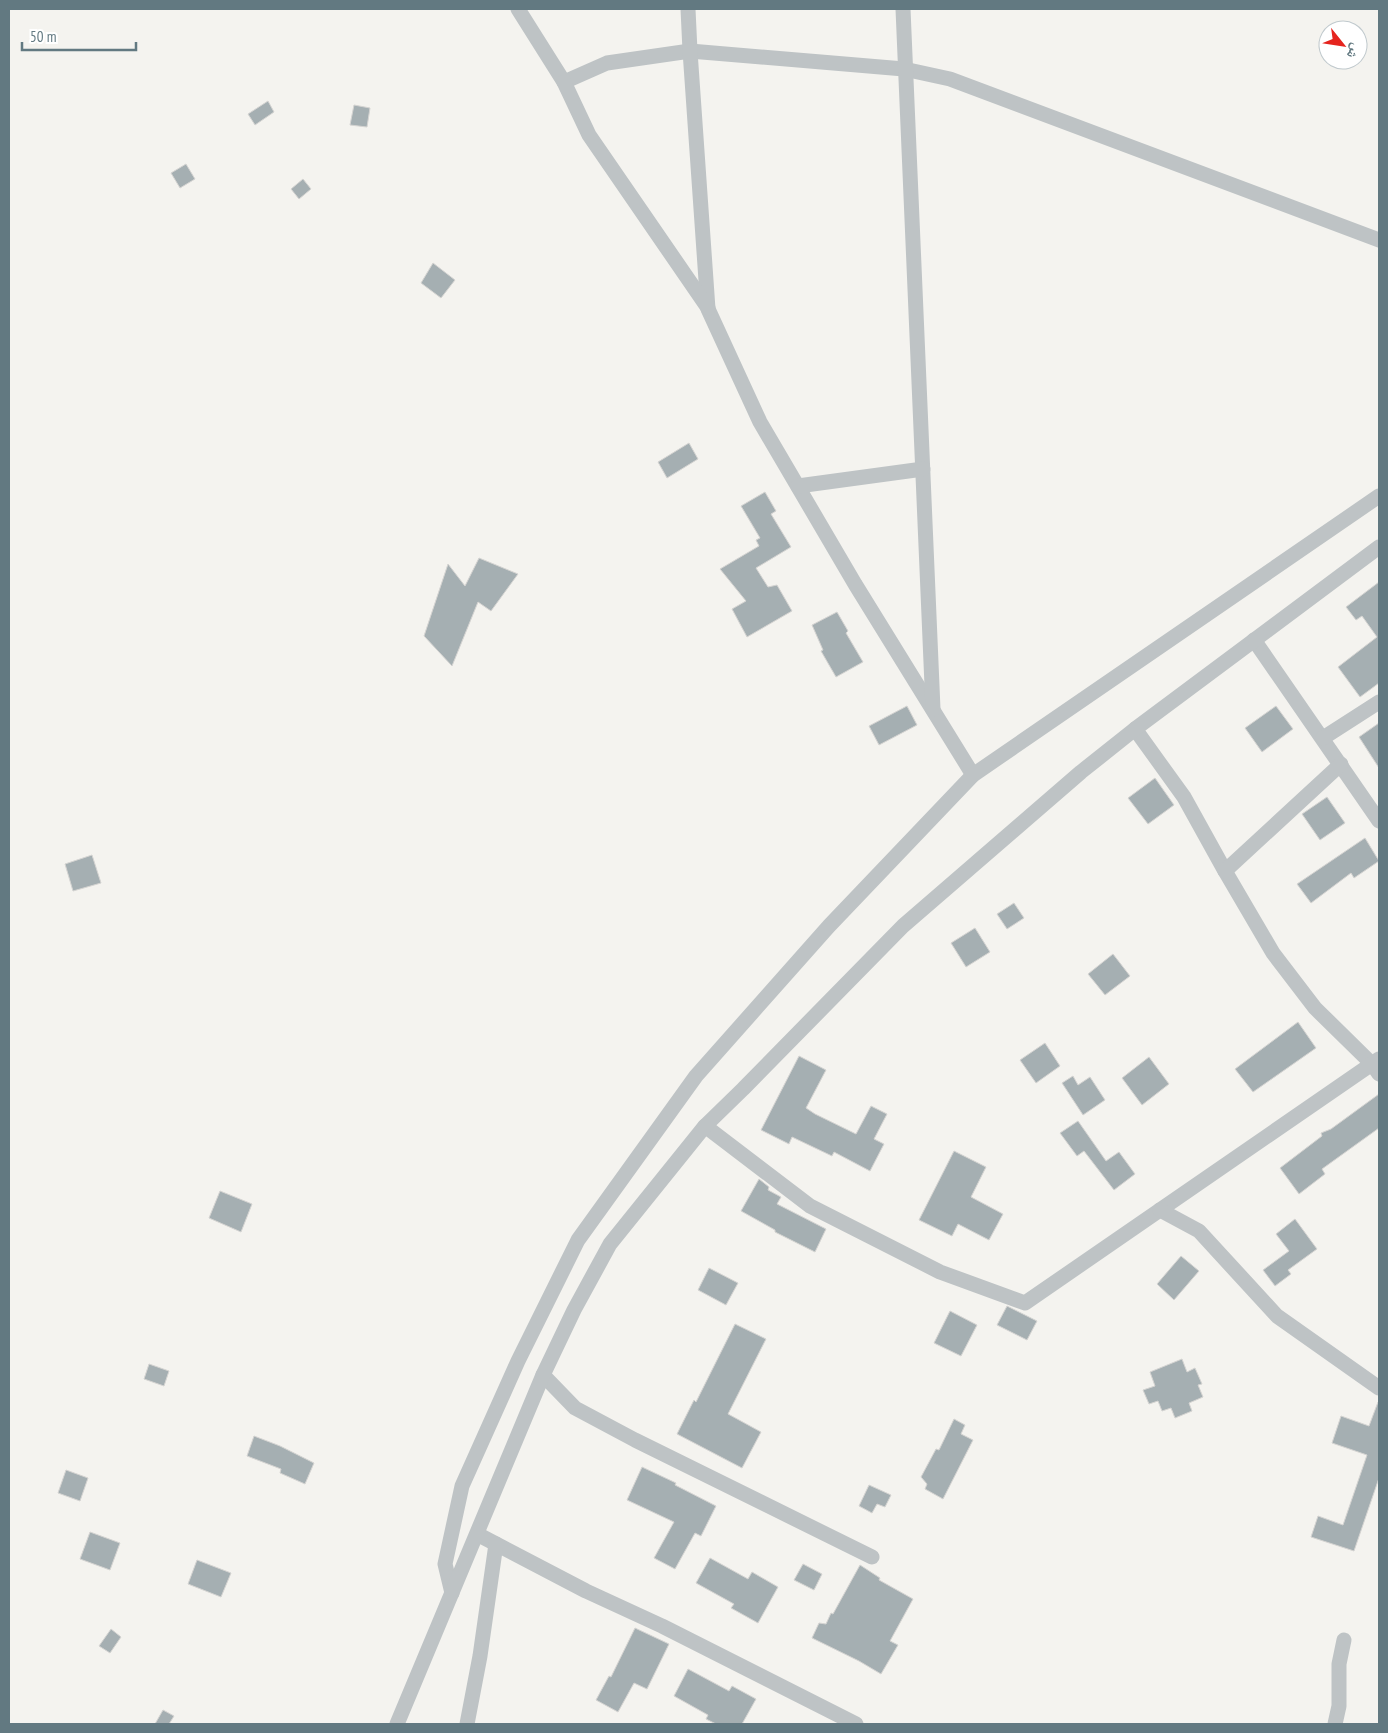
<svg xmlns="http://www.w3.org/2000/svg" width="1388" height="1733" font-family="'PT Sans Narrow','Noto Naskh Arabic',sans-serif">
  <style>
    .building { fill: #a5afb2; stroke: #d5d4d2 }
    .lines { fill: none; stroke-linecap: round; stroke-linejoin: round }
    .minor { stroke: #bec3c5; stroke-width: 15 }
  </style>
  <rect width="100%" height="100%" fill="#f4f3ef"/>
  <g class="building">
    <polygon points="268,101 274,112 255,125 248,114"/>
    <polygon points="354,105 370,108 367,127 350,125"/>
    <polygon points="186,164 195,179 180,188 171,173"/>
    <polygon points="303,179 311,189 299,199 291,189"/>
    <polygon points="433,263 455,280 441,298 421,283"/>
    <polygon points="689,443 698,459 667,478 658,462"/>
    <polygon points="765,492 776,511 771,514 791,547 756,568 768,587 777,585 792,611 747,637 732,609 746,601 720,569 759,546 756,540 760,538 741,506"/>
    <polygon points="479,558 518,574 491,611 478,602 452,666 424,636 448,564 465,586"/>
    <polygon points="1379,582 1379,683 1360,697 1338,667 1377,637 1362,616 1356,620 1346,607"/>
    <polygon points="837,612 848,631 846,633 863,662 836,677 821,651 823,650 812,625"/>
    <polygon points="907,706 917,725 879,745 869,726"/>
    <polygon points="1276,706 1293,729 1262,752 1245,728"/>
    <polygon points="1379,723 1379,768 1359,737"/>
    <polygon points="1155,778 1174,805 1148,824 1128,798"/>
    <polygon points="1327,797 1345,823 1320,840 1302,814"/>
    <polygon points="1365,838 1379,861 1354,878 1351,873 1311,903 1297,884"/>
    <polygon points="92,855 101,883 73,891 65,864"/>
    <polygon points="1014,903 1024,918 1007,929 997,914"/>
    <polygon points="975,928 990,952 966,967 951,943"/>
    <polygon points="1113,954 1130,976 1105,995 1088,974"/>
    <polygon points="1298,1022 1316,1048 1253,1092 1235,1069"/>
    <polygon points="1045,1043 1060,1066 1036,1083 1020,1060"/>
    <polygon points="799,1056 826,1070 806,1108 815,1114 856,1134 871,1106 887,1114 874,1139 884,1144 870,1171 834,1152 832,1156 792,1137 789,1144 761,1130"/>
    <polygon points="1149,1057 1169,1084 1142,1105 1122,1078"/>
    <polygon points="1073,1076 1078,1085 1090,1077 1105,1100 1083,1115 1062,1083"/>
    <polygon points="1379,1094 1379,1128 1322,1169 1325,1174 1299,1194 1280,1168 1322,1136 1321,1133 1331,1129"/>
    <polygon points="1078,1121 1106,1161 1119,1152 1135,1174 1114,1190 1084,1151 1077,1156 1060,1133"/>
    <polygon points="954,1151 986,1167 971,1197 1003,1214 989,1240 958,1224 952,1236 919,1220"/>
    <polygon points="759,1179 769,1187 768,1190 781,1197 777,1204 826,1229 815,1252 775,1232 775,1230 741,1211"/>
    <polygon points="220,1191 252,1204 241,1232 209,1218"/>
    <polygon points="1295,1219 1317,1249 1288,1270 1291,1274 1275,1286 1263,1270 1289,1251 1276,1234"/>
    <polygon points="1181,1256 1199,1271 1174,1300 1157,1284"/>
    <polygon points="709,1268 738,1283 726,1305 698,1290"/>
    <polygon points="1007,1306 1037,1321 1027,1340 997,1325"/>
    <polygon points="950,1311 977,1325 961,1356 934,1343"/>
    <polygon points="735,1324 766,1339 728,1414 761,1432 742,1468 677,1434 694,1400 696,1402"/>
    <polygon points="1182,1359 1187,1372 1195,1368 1202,1384 1198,1385 1203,1397 1189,1403 1192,1411 1175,1418 1171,1408 1162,1411 1158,1401 1149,1404 1143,1390 1155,1386 1150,1372"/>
    <polygon points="149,1364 169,1371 164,1386 144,1379"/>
    <polygon points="1378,1402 1379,1403 1379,1478 1354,1551 1311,1537 1318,1516 1343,1525 1367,1455 1332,1443 1341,1416 1369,1426"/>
    <polygon points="954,1419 965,1425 961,1434 973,1440 943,1499 925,1489 927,1484 921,1477 936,1449 939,1450"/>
    <polygon points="254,1436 280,1446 314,1463 305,1484 280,1473 281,1469 247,1456"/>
    <polygon points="642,1467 676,1483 675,1485 716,1506 701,1536 695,1533 675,1569 654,1558 674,1522 627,1500"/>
    <polygon points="66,1470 88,1478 80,1501 58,1493"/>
    <polygon points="869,1485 891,1495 885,1507 877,1504 872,1513 859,1506"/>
    <polygon points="90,1532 120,1543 110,1570 80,1559"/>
    <polygon points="710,1558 748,1579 752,1572 778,1587 758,1623 731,1608 734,1604 696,1583"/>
    <polygon points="197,1560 231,1573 221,1597 188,1584"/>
    <polygon points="803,1564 822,1574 814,1590 794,1580"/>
    <polygon points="860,1565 880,1578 879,1580 913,1599 890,1641 898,1645 881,1674 859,1661 812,1638 819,1623 826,1624 831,1613 833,1614"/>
    <polygon points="635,1628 669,1644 647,1689 634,1683 618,1712 596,1700 609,1676 611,1677"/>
    <polygon points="111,1629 121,1637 110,1653 99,1646"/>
    <polygon points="688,1669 729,1691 732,1686 756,1699 742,1724 716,1724 706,1719 708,1715 674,1696"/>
    <polygon points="163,1710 174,1716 169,1724 155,1724"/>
  </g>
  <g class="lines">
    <g class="minor">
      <polyline points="518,9 564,82 607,63 690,51 904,69 950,79 1379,240"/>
      <polyline points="688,9 690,51 708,309 760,422 855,584 973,775"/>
      <polyline points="903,9 933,709"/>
      <polyline points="564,82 589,135 708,308"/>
      <polyline points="798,486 923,469"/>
      <polyline points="1254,640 1379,821"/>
      <polyline points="1135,729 1184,797 1225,871 1273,953 1315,1008 1372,1064 1379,1074"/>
      <polyline points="1323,738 1379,702"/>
      <polyline points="1225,871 1341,764"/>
      <polyline points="705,1126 810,1206 940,1272 1025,1303 1379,1059"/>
      <polyline points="1160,1210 1199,1231 1277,1316 1379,1388"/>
      <polyline points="543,1375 575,1408 635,1440 872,1557"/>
      <polyline points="477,1534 586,1591 662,1626 856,1724"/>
      <polyline points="452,1593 445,1564 462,1486 518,1361 578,1240 696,1076 829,926 973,775 1379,496"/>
      <polyline points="397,1724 543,1375 574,1310 610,1244 705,1126 743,1089 903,926 1081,772 1135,729 1379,547"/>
      <polyline points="467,1724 480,1656 496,1544"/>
      <polyline points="1335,1724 1339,1706 1339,1664 1344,1640"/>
    </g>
  </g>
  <rect width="1388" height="1733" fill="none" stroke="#627981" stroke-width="20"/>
  <g transform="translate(1343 45) rotate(120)"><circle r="24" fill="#ffffff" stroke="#c0c9cd"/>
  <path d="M0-4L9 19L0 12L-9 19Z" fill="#e5241e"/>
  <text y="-8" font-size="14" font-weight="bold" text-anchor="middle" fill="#627981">ش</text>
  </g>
  <path d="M22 42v8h114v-8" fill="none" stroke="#627981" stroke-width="2.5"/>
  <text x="30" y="42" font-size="15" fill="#627981" stroke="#ffffff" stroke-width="4" paint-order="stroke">50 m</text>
</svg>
